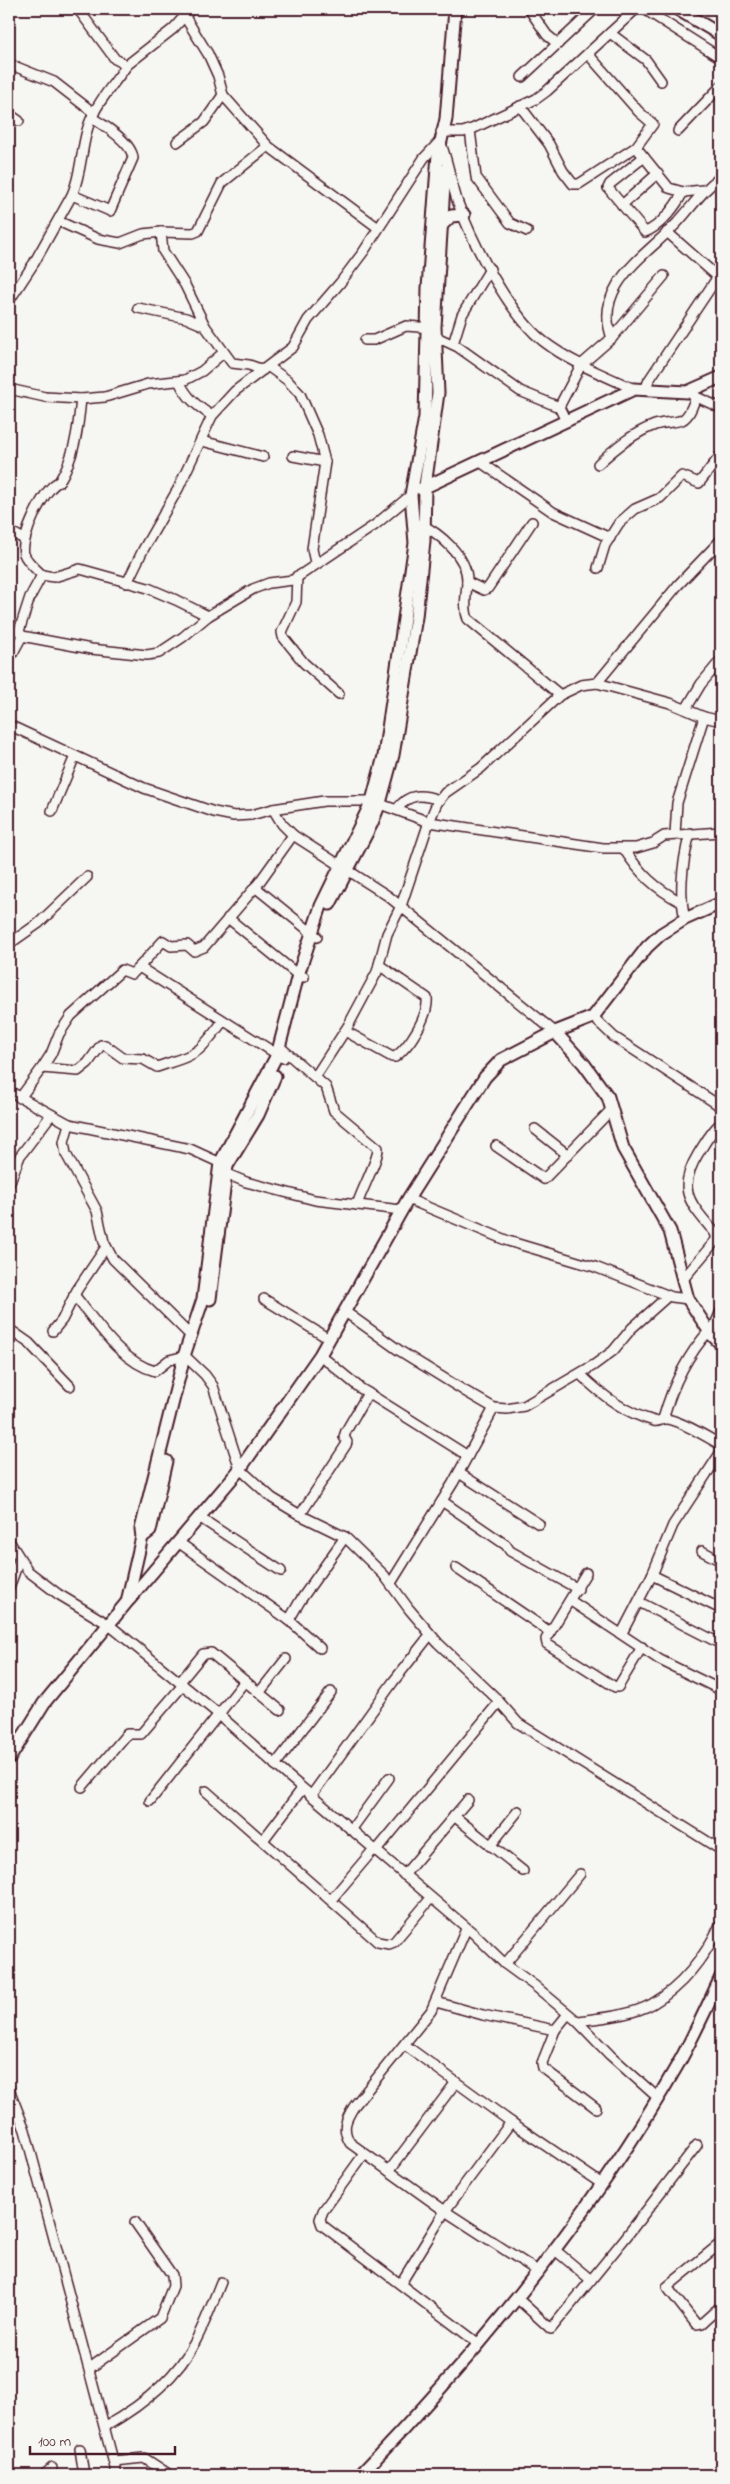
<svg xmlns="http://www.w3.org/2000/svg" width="730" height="2484" font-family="'Indie Flower',sans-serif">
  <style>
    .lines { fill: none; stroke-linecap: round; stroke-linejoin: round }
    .minor-casing { stroke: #4a1f2b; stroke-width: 12 }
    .tertiary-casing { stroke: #4a1f2b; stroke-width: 15 }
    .minor { stroke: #f6f6f2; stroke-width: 9 }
    .tertiary { stroke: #f6f6f2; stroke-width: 11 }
  </style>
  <rect width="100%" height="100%" fill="#f6f6f2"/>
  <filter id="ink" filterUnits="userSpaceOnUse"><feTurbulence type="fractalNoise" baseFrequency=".02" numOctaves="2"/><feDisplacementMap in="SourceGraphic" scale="10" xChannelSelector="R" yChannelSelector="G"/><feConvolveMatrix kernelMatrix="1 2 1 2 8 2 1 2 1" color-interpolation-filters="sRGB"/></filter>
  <g filter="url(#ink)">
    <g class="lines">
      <g class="minor-casing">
        <g id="minor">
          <polyline points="78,9 115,59 127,65 173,29 191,9"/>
          <polyline points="529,9 547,35 558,44"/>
          <polyline points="644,9 721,58"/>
          <polyline points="610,33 646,60 661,81"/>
          <polyline points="588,54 639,112 653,124 636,147"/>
          <polyline points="9,64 54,82 94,113"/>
          <polyline points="522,77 595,9"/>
          <polyline points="520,106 549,144 563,171 573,184 579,184 636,147 669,188 683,192 703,190"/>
          <polyline points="9,114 19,121"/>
          <polyline points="470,130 476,177 510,223 527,231"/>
          <polyline points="678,131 721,86"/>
          <polyline points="441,132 463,132 472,129 536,99 547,91 636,9"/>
          <polyline points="177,142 204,122 223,95"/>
          <polyline points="268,146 377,227"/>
          <path d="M644,157L610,184L608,188L645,232C660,227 676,206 683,192"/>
          <path d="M72,195L110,211L133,158C132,143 104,125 92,118"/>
          <polyline points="622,205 658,173"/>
          <polyline points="58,221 98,239 120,243 143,234 161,232 193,233 198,231 222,183 268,146 223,95 218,76 208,54 185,17"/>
          <polyline points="161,232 163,251 185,285 205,326"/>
          <polyline points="667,232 718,277"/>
          <path d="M9,301L34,263L72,195C82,172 81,147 89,124C97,102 114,84 127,65"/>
          <polyline points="138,308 186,318 205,326 232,363 249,365 263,370"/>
          <polyline points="430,334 458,347 520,391 559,407"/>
          <polyline points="612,338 664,276"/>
          <polyline points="365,340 374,340 406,326 432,328"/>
          <polyline points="453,344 462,315 490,269"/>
          <polyline points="269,367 287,380 300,394 318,435 325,462 312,549 314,558 319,562"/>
          <path d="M179,381C187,398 197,406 212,416"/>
          <polyline points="9,389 45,397 81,399 105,397 148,384 185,380 202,371 223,353"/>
          <polyline points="645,390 649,380 721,272"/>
          <polyline points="692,395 721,408"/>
          <path d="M566,421L559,407L581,365L612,338C592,286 647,255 677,223C692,207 703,189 721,177"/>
          <polyline points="202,441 263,457"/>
          <polyline points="293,456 325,462"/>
          <polyline points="479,461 553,512 610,538"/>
          <path d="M598,464C615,448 633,433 655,425C664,422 674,423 682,420C690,416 693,404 696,397"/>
          <path d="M420,524C439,533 467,556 467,580C467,592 463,607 468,619L560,695"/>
          <polyline points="9,531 24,539"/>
          <polyline points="598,568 605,545 619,523 635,509 660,498 682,476 699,483 721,455"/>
          <polyline points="42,575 54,577 80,569 148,588 176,600 208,616"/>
          <polyline points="297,576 296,602 282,632 283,637 304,663 339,694"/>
          <polyline points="467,582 484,590 488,588 532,522"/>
          <path d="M127,583L143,550L178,489L212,416L235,391L293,347L308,320L340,283L364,251L424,158L440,141C448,161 451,183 458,203C473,244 509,314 543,341C570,362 603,375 634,389"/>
          <path d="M22,636L19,631L30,597L42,575C36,569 27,562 24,554C20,539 44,487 59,482C75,456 78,429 81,399"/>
          <polyline points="9,660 22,636 91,649 147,655 159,653 183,637 208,616 253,589 269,583 293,580 375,525 411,495"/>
          <polyline points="597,683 678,585 721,540"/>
          <polyline points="686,709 701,684 721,660"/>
          <polyline points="9,725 144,788 214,812 234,816 251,815 273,809 324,801 372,801 429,822 603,848 636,848 653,843 664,836 721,832"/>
          <polyline points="273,809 282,824 293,835 388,896 555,1032"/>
          <path d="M397,809C409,793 422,794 439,800"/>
          <polyline points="52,811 75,756"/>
          <polyline points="675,834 677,803 704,717"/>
          <path d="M624,849C640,874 655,888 681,902"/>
          <polyline points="255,887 317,937"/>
          <polyline points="228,918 298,975 304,977"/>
          <path d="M685,919C678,891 683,860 690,833"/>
          <polyline points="9,944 39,923 87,877"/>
          <polyline points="593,1017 614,1037 717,1104 721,1109"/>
          <path d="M345,1031L392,1057H395C409,1047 429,1016 427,998L379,965"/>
          <path d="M280,1047L326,1087L334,1111L378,1148C379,1158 361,1191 357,1205"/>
          <polyline points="283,1058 139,967 163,941 171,946 187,945 194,951 204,947 258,884 293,835"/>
          <path d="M42,1068L78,1071L88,1063L101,1045H105L123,1058L143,1059L157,1067C198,1053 197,1056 223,1021"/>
          <polyline points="315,1077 348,1026 377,972 387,934 401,906 429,822 437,803 445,793 481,768 560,695 581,685 597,683 670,703 704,717 721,721"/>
          <polyline points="9,1091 69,1124 64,1142 66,1154 97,1211 104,1242 113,1259 191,1336"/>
          <polyline points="20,1098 42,1068 51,1054 59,1034 71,1016 122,970 132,974 139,967"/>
          <polyline points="69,1124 190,1149 225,1165"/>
          <polyline points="535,1129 568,1155"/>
          <polyline points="496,1146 544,1179 612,1109"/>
          <polyline points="222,1172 246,1182 315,1200 401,1210"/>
          <polyline points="9,1184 20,1156 51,1115"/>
          <polyline points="408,1199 508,1241 595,1267 672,1297 688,1299"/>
          <path d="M684,1278L716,1240C717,1234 714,1231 710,1227C687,1200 678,1187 698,1154C705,1143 711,1131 721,1123"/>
          <path d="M74,1295C96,1321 120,1362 155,1371L169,1360L185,1356L205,1375L213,1386L240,1469L272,1498L300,1515L345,1537L384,1575L409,1609L438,1643L495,1697L518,1723L721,1850"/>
          <polyline points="264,1299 329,1339"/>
          <polyline points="344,1311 400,1351 463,1390 494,1408 507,1409 524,1406 594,1365 613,1351 632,1328 668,1296"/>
          <polyline points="9,1329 29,1343 70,1386"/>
          <polyline points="53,1331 62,1320 77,1290 106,1247"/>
          <polyline points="711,1334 721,1311"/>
          <polyline points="320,1355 360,1388 468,1456"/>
          <path d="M580,1374C601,1395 625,1413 654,1421C659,1422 661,1419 665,1419C678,1419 709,1438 721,1445"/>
          <path d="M663,1419C672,1387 687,1355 710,1330"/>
          <polyline points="459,1473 539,1524"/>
          <polyline points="442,1501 506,1545 510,1551 578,1589"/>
          <polyline points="300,1515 346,1445 347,1442 344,1437 346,1431 368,1393"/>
          <polyline points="199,1517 281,1571"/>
          <path d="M9,1541L28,1571L58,1594L108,1624L216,1712L287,1775L473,1933L505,1964L535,1986L577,2021C601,2018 630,2016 652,2004C683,1986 706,1955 721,1923"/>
          <polyline points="178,1542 289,1620"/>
          <polyline points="702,1551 721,1561"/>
          <polyline points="456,1568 550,1632"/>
          <polyline points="586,1573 546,1639 547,1644 615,1687 618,1687 642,1647"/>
          <polyline points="652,1575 721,1609"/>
          <polyline points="391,1583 453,1483 494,1408"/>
          <polyline points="9,1588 19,1560"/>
          <polyline points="571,1601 660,1660 721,1690"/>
          <polyline points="639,1602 721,1644"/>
          <polyline points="622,1633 652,1575 673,1525 721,1452"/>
          <polyline points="320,1648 289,1620 300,1601 345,1537"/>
          <polyline points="180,1682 203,1654 211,1653 280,1710"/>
          <polyline points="259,1693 286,1659"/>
          <polyline points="275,1765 331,1692"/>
          <polyline points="82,1787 127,1734 141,1734 183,1685"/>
          <polyline points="206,1791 378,1942 389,1944 394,1942 431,1898"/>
          <polyline points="311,1796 393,1682 430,1635"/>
          <polyline points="150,1801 245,1681"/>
          <polyline points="454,1816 523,1871"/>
          <polyline points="351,1830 389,1778"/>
          <polyline points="264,1839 302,1789"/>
          <polyline points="490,1846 518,1811"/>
          <polyline points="376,1851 499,1702"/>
          <polyline points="404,1875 468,1800"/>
          <polyline points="331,1900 374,1849"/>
          <path d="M466,1929L431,2011L355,2105C346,2119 341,2128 350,2143L445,2211L539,2272"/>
          <polyline points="505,1964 580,1874"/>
          <polyline points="436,2002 483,2015 555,2030 568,2014"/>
          <polyline points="577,2021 610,2055 657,2097"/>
          <polyline points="555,2030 542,2063 543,2068 596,2108"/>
          <polyline points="9,2089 25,2130 117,2475"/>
          <polyline points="511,2122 602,2184"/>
          <polyline points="364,2154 323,2211 320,2219 322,2225 479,2344"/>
          <polyline points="389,2171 456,2082"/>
          <polyline points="721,2243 667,2287 696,2324 702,2323 721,2306"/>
          <polyline points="555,2250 591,2280"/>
          <polyline points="401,2283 445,2211 511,2122 405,2045"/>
          <polyline points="518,2299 551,2329 626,2237 697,2145"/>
          <polyline points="90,2368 160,2318 173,2286 172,2275 135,2222"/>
          <path d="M106,2426C141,2406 176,2379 195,2342C205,2323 213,2302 221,2282"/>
          <polyline points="80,2449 84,2475"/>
          <polyline points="114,2461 144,2458 170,2475"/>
          <polyline points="44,2475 52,2468"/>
        </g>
      </g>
      <g class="tertiary-casing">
        <g id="tertiary">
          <polyline points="677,9 721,35"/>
          <polyline points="441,226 451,216 464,215"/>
          <polyline points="421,489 634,389 687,392 721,377"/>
          <polyline points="330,904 372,823 380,803 393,755 416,617 424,541 425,486 438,393 435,327 445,170"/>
          <polyline points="555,1032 584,1064 608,1097 623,1148 670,1231 688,1299 711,1334 721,1344"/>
          <polyline points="210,1299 227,1166 258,1115 275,1076"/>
          <polyline points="142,1537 150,1531 166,1461"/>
          <polyline points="129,1600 240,1469 320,1355 408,1199 485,1077 501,1060 555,1032 593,1017 647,947 661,934 685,919 721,903"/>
          <polyline points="9,1759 44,1703 127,1602 142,1537 141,1529 185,1353 203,1299 220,1163 277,1055 298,975 321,906 372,801 384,756 415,543 411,495 425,417 428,288 438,154 446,119 455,9"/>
          <path d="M360,2475C482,2349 594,2212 681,2059C695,2033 708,2005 721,1977"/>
        </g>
      </g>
      <use href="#minor" class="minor"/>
      <use href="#tertiary" class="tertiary"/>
    </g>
  </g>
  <rect width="730" height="2484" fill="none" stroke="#f6f6f2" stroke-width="30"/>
  <rect x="15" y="15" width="700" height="2454" fill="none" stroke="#4a1f2b" stroke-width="2" filter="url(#ink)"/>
  <path d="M30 2446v8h145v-8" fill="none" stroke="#4a1f2b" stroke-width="2.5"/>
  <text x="38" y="2446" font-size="15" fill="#4a1f2b" stroke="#f6f6f2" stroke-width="4" paint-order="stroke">100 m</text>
</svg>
